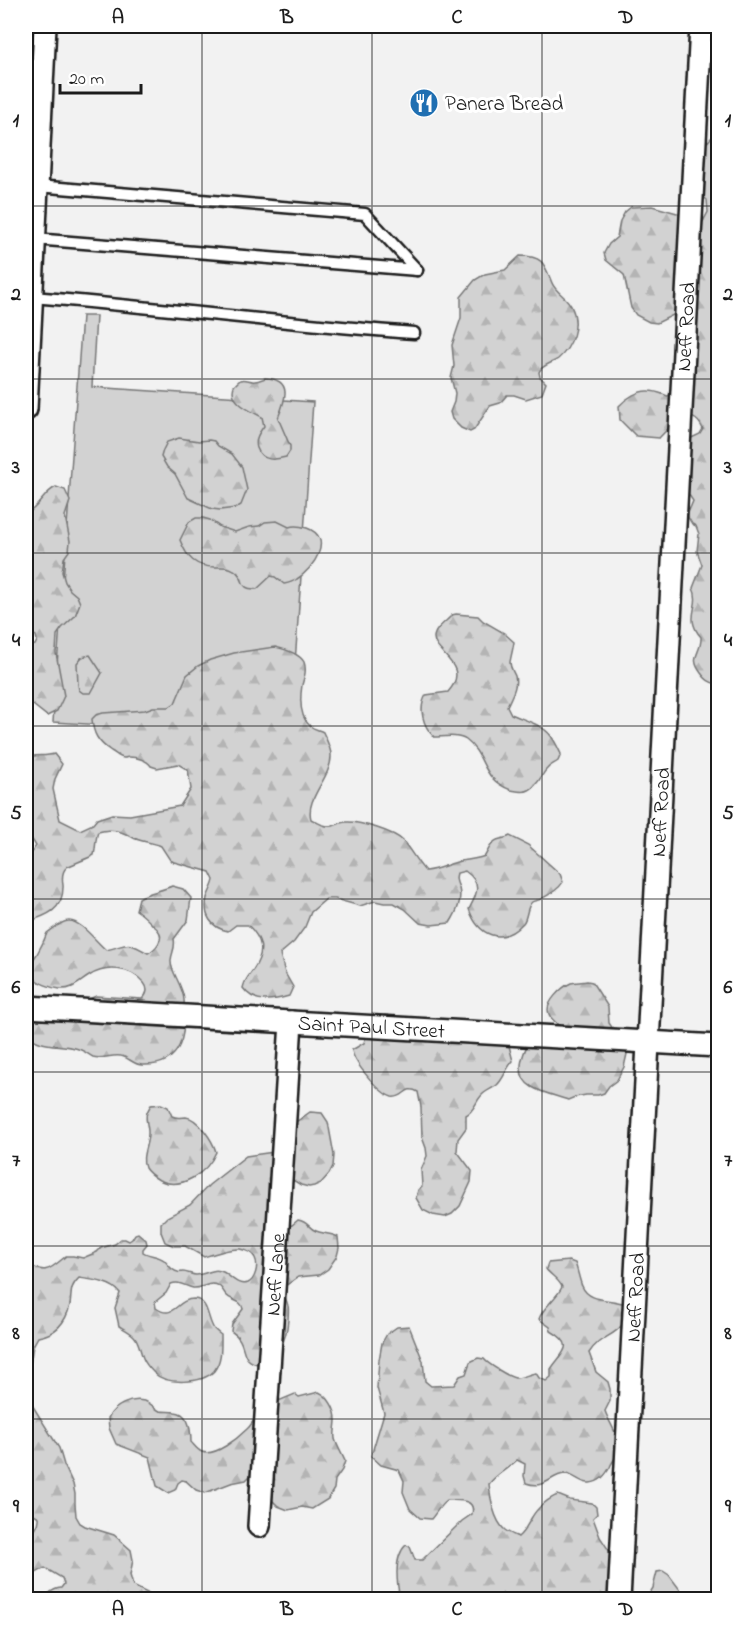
<svg xmlns="http://www.w3.org/2000/svg" width="744" height="1625" font-family="'Indie Flower',sans-serif">
  <style>
    .grass { fill: #d2d2d2; stroke: #777; stroke-width: 1.5 }
    .forest { fill: url(#forest-firs); stroke: #777; stroke-width: 1.5 }
    .lines { fill: none; stroke-linecap: round; stroke-linejoin: round }
    .service-casing { stroke: #1c1c1c; stroke-width: 15 }
    .minor-casing { stroke: #1c1c1c; stroke-width: 26 }
    .service { stroke: #fff; stroke-width: 10 }
    .minor { stroke: #fff; stroke-width: 21 }
    .grid { fill: none; stroke: #1c1c1c; stroke-width: 1.5; stroke-opacity: 0.55 }
    .labels { text-anchor: middle; stroke-width: 6; stroke-linejoin: round; paint-order: stroke }
    .poi-label { font-size: 21px; fill: #1c1c1c; stroke: #fff; text-anchor: start }
    .street-label { font-size: 21px; fill: #1c1c1c; stroke: #fff }
    .neatline { fill: none; stroke: #1c1c1c; stroke-width: 2 }
    .grid-label { font-size: 20px; text-anchor: middle; font-weight: bold; fill: #1c1c1c }
  </style>
  <defs>
    <pattern id="forest-firs" width="22" height="20" patternUnits="userSpaceOnUse" patternTransform="scale(1.5)"><rect width="22" height="20" fill="#d2d2d2"/><path d="M5 1l3.5 6h-7zM16 11l3.5 6h-7z" fill="#b4b4b4"/></pattern>
  </defs>
  <rect width="100%" height="100%" fill="#f2f2f2"/>
  <filter id="ink" filterUnits="userSpaceOnUse"><feTurbulence type="fractalNoise" baseFrequency=".0167" numOctaves="2"/><feDisplacementMap in="SourceGraphic" scale="12" xChannelSelector="R" yChannelSelector="G"/><feConvolveMatrix kernelMatrix="1 2 1 2 8 2 1 2 1" color-interpolation-filters="sRGB"/></filter>
  <g filter="url(#ink)">
    <polygon class="grass" points="82,316 96,316 92,387 313,402 290,736 53,722"/>
    <g class="forest">
      <path d="M718,133V683L717,684C709,682 706,680 701,673C688,656 702,654 701,637C683,616 702,606 693,588L702,565L697,551L699,534L696,526L692,524L688,517V513L693,501L685,489L683,442L700,434L703,429C691,403 671,425 659,438L636,436L620,420L619,406C626,398 639,390 649,391C656,391 662,394 668,396L676,389C670,362 676,340 679,312L657,323L649,322L636,315L631,308L624,275L606,260L604,253L609,244L617,237L620,221L625,212L631,207L652,206L677,213L698,231L708,212L707,200L702,195L704,146L711,138Z"/>
      <path d="M520,256C543,256 544,263 552,283C556,293 568,297 572,308C580,325 572,347 558,359C551,364 543,364 539,372L540,377L546,383L542,394L526,399L514,395H507L500,403L490,406L474,430L470,432L461,428L452,419L450,412L454,402L455,393L451,378L454,366L452,345L461,318V297L475,280L485,274L505,270Z"/>
      <path d="M265,378C294,379 285,401 278,418L290,446V451L286,457C275,460 262,462 257,448C256,445 256,442 257,438C258,434 261,430 264,426L262,417C251,411 228,402 234,386C235,385 239,380 241,380C246,378 250,382 255,381C259,381 262,379 265,378Z"/>
      <polygon points="179,438 199,441 209,440 214,441 218,446 232,454 242,467 247,490 241,505 236,508 220,510 212,509 188,498 175,474 167,467 161,457 163,450 167,442"/>
      <path d="M56,487L65,490L70,501L65,516L70,541L69,551L64,558L62,572L65,582L70,590L77,596L80,603L75,616L62,628L57,635L56,653L64,696L57,711L47,716L33,705L26,696V647L35,645L37,641L36,636L26,631V514C40,507 44,492 56,487Z"/>
      <path d="M196,518H203L210,520L220,527L235,532L249,527L259,526L265,522L277,521L289,527C295,525 300,526 307,528C335,538 313,569 297,579C293,582 289,583 284,584L275,577L271,576L257,589C237,590 247,578 234,570C228,566 223,567 215,567C195,567 187,558 180,540L189,522Z"/>
      <path d="M456,614L478,616L483,621L504,633L514,642C513,649 511,656 510,662C510,668 513,671 515,676C518,686 511,697 507,706L511,714C524,720 542,724 551,736C555,741 558,748 561,754L558,761C554,764 550,765 547,769C541,775 538,786 529,790C524,793 517,791 511,790C480,779 487,756 466,740C458,734 443,737 434,737C423,726 418,709 426,695L448,692C472,665 434,654 434,638C434,629 447,621 452,615Z"/>
      <path d="M275,647C284,649 299,653 304,662C307,670 304,678 302,685C300,698 299,716 310,726C314,729 319,730 323,732C326,739 331,748 331,755C332,777 305,798 311,819C318,823 324,827 333,826C337,825 341,822 346,822C359,821 395,832 403,841C411,851 417,862 425,871C438,870 448,864 460,861C469,860 477,859 485,856C488,851 491,842 497,840C502,838 505,839 510,836L528,845L560,874L563,882C559,889 549,895 541,899C538,901 535,900 532,902C526,907 528,917 523,923C501,947 478,935 469,909C478,893 482,883 465,871L457,873C455,880 457,882 459,888C462,901 457,912 450,923L431,925L420,923L405,909L394,903H384L375,901L360,906L335,899H326L311,912L305,927L294,942L280,954L285,973L293,987L289,996C272,1001 254,1004 243,988C245,979 248,977 253,970C265,952 263,940 248,925H236L228,931C211,928 203,915 207,898C209,892 213,886 214,880L210,872L174,862L170,860L161,846C152,842 140,842 132,837C121,831 111,828 98,832C95,840 96,847 94,855C89,858 70,865 67,867C62,871 62,879 63,885C64,910 47,916 26,922V856L31,853L36,846L26,830V758C34,754 45,757 54,754L62,764L55,779L53,789L60,820L80,830L93,824L97,819L112,814L130,815L180,806L191,789L188,770L178,764L157,768L151,766C147,760 136,757 129,757C127,757 126,758 124,758C120,758 115,753 111,751C98,742 93,734 92,719L96,715L103,713L145,710L153,707H169L175,703L187,675L198,666L210,660L234,653Z"/>
      <polygon points="90,655 102,673 91,693 83,693 79,690 78,685 77,663 82,657"/>
      <path d="M172,886L183,889L191,898L188,920L174,939C176,949 171,953 171,961C170,971 183,985 184,1000C186,1032 184,1067 142,1065C134,1065 128,1057 121,1056C112,1054 102,1060 93,1057C89,1055 86,1052 81,1050C62,1042 41,1050 26,1033V1015L79,1006L87,1000L96,996L142,999C147,995 149,989 144,983C131,967 106,965 89,976C79,982 73,990 60,989C52,988 36,983 32,975C31,974 30,967 30,966C31,962 35,957 37,954C41,947 44,941 47,933C53,929 60,922 68,921C80,919 97,943 106,950C130,945 123,939 148,953C156,949 165,938 158,930C156,927 153,926 151,923C146,918 142,914 136,910L139,898C149,892 161,891 172,886Z"/>
      <path d="M587,981L592,982L608,1007L609,1023L625,1046L627,1054L624,1067L617,1080L609,1086L604,1093L598,1095H586L575,1097L568,1100C557,1096 542,1093 532,1087C510,1074 526,1046 535,1031L556,1029L559,1026C556,1022 550,1018 549,1014C544,1003 562,987 571,983C576,982 582,982 587,981Z"/>
      <path d="M386,1015L508,1042L513,1061C506,1068 504,1079 497,1085C492,1089 485,1091 481,1096C475,1103 474,1111 466,1115V1128L458,1139L457,1151L472,1171L471,1182L460,1206L452,1214L445,1217L433,1215L423,1210L416,1198L418,1190L422,1186L421,1170L427,1156L426,1148L422,1137L421,1107L418,1092C405,1084 405,1099 392,1097C380,1094 353,1062 352,1050L364,1043C368,1029 370,1019 386,1015Z"/>
      <path d="M161,1104L168,1107L172,1116C178,1119 179,1117 186,1117C198,1118 213,1141 216,1152C207,1173 181,1191 159,1180C154,1177 148,1173 145,1168C140,1156 149,1144 148,1131C147,1119 143,1117 151,1105Z"/>
      <path d="M310,1112L322,1113L328,1122L334,1155L333,1166L329,1174L321,1183L314,1186L309,1187L301,1185L288,1177L284,1227L292,1225L298,1220C309,1222 307,1227 316,1231C323,1234 331,1233 338,1237L339,1248L337,1256L328,1269L319,1275L298,1277L284,1287C283,1297 286,1297 288,1306C289,1310 288,1316 288,1320C286,1343 280,1351 262,1365C235,1361 251,1344 231,1331L232,1324L243,1309C241,1299 232,1302 226,1295C222,1290 221,1284 212,1284C206,1284 200,1289 193,1288C184,1286 180,1281 171,1284L166,1293L155,1302L156,1308C174,1321 176,1299 194,1299C209,1300 207,1319 214,1329C216,1331 218,1333 221,1335C221,1348 222,1361 214,1371C202,1384 166,1385 154,1373C150,1369 145,1363 143,1358C140,1351 139,1341 134,1336C130,1332 124,1329 119,1326L115,1308L120,1293C112,1282 93,1280 79,1278C69,1288 72,1292 70,1305C66,1322 56,1334 38,1337L33,1346L28,1378L29,1400L59,1448L64,1465L73,1484L75,1494V1504L76,1516L80,1523L85,1526L114,1535L131,1550L133,1560L130,1575L133,1586L159,1599H26V1595C47,1607 45,1589 61,1588L64,1584L62,1578L45,1568L36,1573L26,1572V1550L30,1546C31,1543 31,1536 33,1533C36,1527 40,1525 39,1517L32,1513H26V1264C47,1275 50,1269 66,1256H73L83,1258L97,1252L101,1248L115,1244L121,1239H125L129,1241L132,1239L135,1234L138,1233L146,1240L147,1244L143,1249V1252C149,1256 158,1255 164,1260C169,1265 171,1271 178,1272C179,1273 181,1272 183,1272C187,1272 192,1275 196,1275C206,1275 213,1267 223,1272C231,1276 238,1287 248,1283C255,1280 259,1266 255,1258C253,1253 245,1250 240,1249C230,1248 213,1254 204,1257L185,1246H174L165,1242L161,1232V1223L167,1217L190,1205L209,1185L246,1156L274,1152L282,1144L296,1122Z"/>
      <path d="M569,1261L575,1263C578,1271 579,1279 582,1286C589,1303 610,1298 625,1304C629,1338 602,1331 589,1353L596,1372L608,1382L610,1389V1401L605,1411C609,1423 621,1438 618,1450C617,1456 612,1462 610,1467C605,1476 600,1482 590,1483C581,1484 574,1474 565,1474C550,1475 546,1490 526,1483L524,1476L525,1464L517,1460C508,1469 496,1474 489,1484C490,1497 494,1521 505,1530C509,1533 514,1535 518,1537C525,1531 527,1525 532,1517C537,1508 549,1498 558,1495L570,1500L592,1503L596,1507L597,1514L593,1518L600,1537L610,1552L614,1565L613,1599H400C397,1584 393,1557 406,1545L410,1547L415,1560H422L462,1521L472,1514C476,1498 458,1501 447,1500C440,1505 437,1512 431,1519L420,1518L410,1509L403,1492L404,1481L399,1470L381,1465L371,1456L384,1413L377,1388L379,1360L382,1343L387,1334L397,1327L409,1326L423,1361L425,1381L431,1386L454,1385L460,1376L466,1374L470,1362L478,1358L484,1359C488,1364 509,1377 515,1378C522,1378 529,1374 536,1373L539,1378L546,1381L551,1377V1369C562,1352 577,1346 551,1331L550,1327L539,1319C542,1308 557,1298 562,1287C559,1279 550,1275 546,1269L548,1263Z"/>
      <path d="M319,1392C328,1396 336,1409 336,1420C336,1426 334,1432 335,1439C337,1446 342,1454 345,1461L342,1470L335,1480L334,1489L328,1499L312,1509L302,1507L288,1510L278,1506L270,1498L255,1471L246,1480L231,1483L205,1493L196,1490L186,1481L182,1480L178,1483L175,1490L168,1493L157,1486L150,1457L116,1444L109,1428L108,1418C114,1406 130,1398 144,1401C150,1402 155,1409 160,1411C165,1412 170,1411 175,1412C189,1413 191,1430 191,1442C194,1445 197,1450 202,1452C215,1457 238,1438 247,1429C253,1424 256,1416 259,1409L295,1394L299,1397Z"/>
      <polygon points="663,1571 669,1575 687,1599 646,1599 653,1588 657,1572"/>
    </g>
    <g class="lines">
      <g class="service-casing">
        <g id="service">
          <polyline points="37,186 365,214 417,270"/>
          <polyline points="34,239 417,270"/>
          <path d="M31,297C159,307 286,324 414,333"/>
        </g>
      </g>
      <g class="minor-casing">
        <g id="minor">
          <polyline points="26,409 45,26"/>
          <path id="s1" d="M26,1007L718,1046"/>
          <path id="s2" d="M259,1526L291,1022"/>
          <path id="s3" d="M619,1600L701,26"/>
        </g>
      </g>
      <use href="#service" class="service"/>
      <use href="#minor" class="minor"/>
    </g>
  </g>
  <path class="grid" d="M202,26V1600M372,26V1600M542,26V1600M26,206H718M26,379H718M26,553H718M26,726H718M26,899H718M26,1072H718M26,1246H718M26,1419H718"/>
  <defs>
    <g id="restaurant-disc" transform="scale(1.5)"><circle r="9.5" fill="#1f6fb2" stroke="#fff"/><path d="M-5-6h1v4h1v-4h1v4h1v-4h1v5L-1.5 .5V6h-2V.5L-5-1ZM5-6V6H3V1.5H1.5Q1.5-4 5-6Z" fill="#fff"/></g>
  </defs>
  <g fill-rule="evenodd">
    <use href="#restaurant-disc" x="424" y="103"/>
  </g>
  <g class="labels">
    <g class="poi-label">
      <text x="445" y="110">Panera Bread</text>
    </g>
    <g class="street-label">
      <text dy="7" stroke="none"><textPath href="#s3" startOffset="1275">Neff Road</textPath></text>
      <text dy="7" stroke="none"><textPath href="#s3" startOffset="789">Neff Road</textPath></text>
      <text dy="7" stroke="none"><textPath href="#s1" startOffset="346">Saint Paul Street</textPath></text>
      <text dy="7" stroke="none"><textPath href="#s2" startOffset="252">Neff Lane</textPath></text>
      <text dy="7" stroke="none"><textPath href="#s3" startOffset="303">Neff Road</textPath></text>
    </g>
  </g>
  <rect width="744" height="1625" fill="none" stroke="#fff" stroke-width="66"/>
  <path d="M60 84v9h81v-9" fill="none" stroke="#1c1c1c" stroke-width="3"/>
  <text x="69" y="84" font-size="18" fill="#1c1c1c" stroke="#ffffff" stroke-width="4.5" paint-order="stroke">20 m</text>
  <rect x="33" y="33" width="678" height="1559" class="neatline"/>
  <g class="grid-label">
    <text x="118" y="23">A</text>
    <text x="287" y="23">B</text>
    <text x="457" y="23">C</text>
    <text x="626" y="23">D</text>
    <text x="16" y="126">1</text>
    <text x="728" y="126">1</text>
    <text x="16" y="300">2</text>
    <text x="728" y="300">2</text>
    <text x="16" y="473">3</text>
    <text x="728" y="473">3</text>
    <text x="16" y="646">4</text>
    <text x="728" y="646">4</text>
    <text x="16" y="819">5</text>
    <text x="728" y="819">5</text>
    <text x="16" y="993">6</text>
    <text x="728" y="993">6</text>
    <text x="16" y="1166">7</text>
    <text x="728" y="1166">7</text>
    <text x="16" y="1339">8</text>
    <text x="728" y="1339">8</text>
    <text x="16" y="1512">9</text>
    <text x="728" y="1512">9</text>
    <text x="118" y="1615">A</text>
    <text x="287" y="1615">B</text>
    <text x="457" y="1615">C</text>
    <text x="626" y="1615">D</text>
  </g>
</svg>
